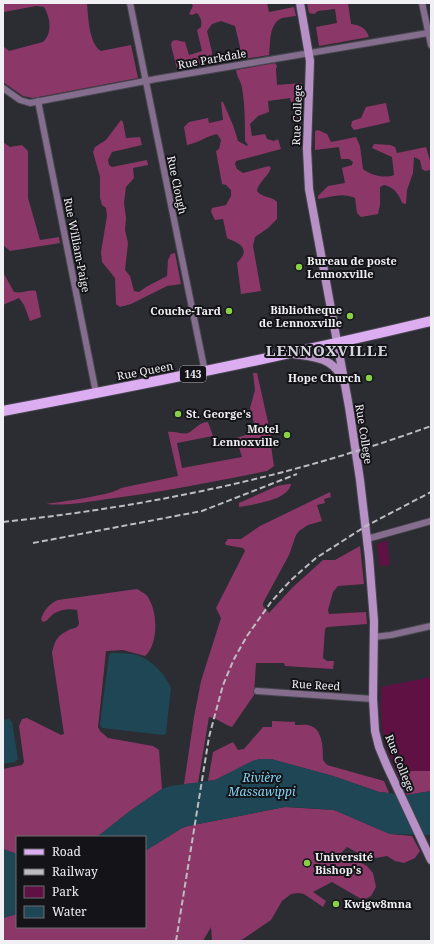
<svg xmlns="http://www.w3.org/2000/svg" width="434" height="944" font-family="'Noto Serif',serif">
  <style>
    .green { fill: #601144 }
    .forest { fill: #8b3869 }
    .water { fill: #1e4654 }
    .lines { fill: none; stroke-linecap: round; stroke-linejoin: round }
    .street-casing { stroke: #47474e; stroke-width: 8 }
    .secondary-casing { stroke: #47474e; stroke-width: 10 }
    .primary-casing { stroke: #47474e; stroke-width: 12 }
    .street { stroke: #856d8e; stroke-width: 6 }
    .secondary { stroke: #b791c6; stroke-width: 8 }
    .primary { stroke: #ddadf2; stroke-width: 10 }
    .rail { stroke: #bcbcc2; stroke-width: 2; stroke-dasharray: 6 3; stroke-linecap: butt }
    .poi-dot { fill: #89cf48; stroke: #141418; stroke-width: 1.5 }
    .labels { text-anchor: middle; stroke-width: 4; stroke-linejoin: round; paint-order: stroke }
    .shield { fill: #141418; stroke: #adadb2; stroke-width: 1 }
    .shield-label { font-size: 10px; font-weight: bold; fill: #efeff4 }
    .street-label { font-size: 11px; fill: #efeff4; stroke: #141418 }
    .poi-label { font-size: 11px; font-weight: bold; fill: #efeff4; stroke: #141418; text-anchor: start }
    .water-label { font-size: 12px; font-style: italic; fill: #82d7f7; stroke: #141418 }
    .district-label { font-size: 15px; font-weight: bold; letter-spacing: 1px; fill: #d6d6e0; stroke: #141418 }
  </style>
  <rect width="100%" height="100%" fill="#2c2c33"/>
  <g class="green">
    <polygon points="387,540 390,565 380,566 377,544"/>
    <path d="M431,677V791L407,795C398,775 388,755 383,734C380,718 381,702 381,687Z"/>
  </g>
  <g class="forest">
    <path d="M3,3H87C88,16 89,44 101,51L131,45L138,78L33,98L23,96L3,82V46L9,51L43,42C53,33 50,17 44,7L36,6L4,12L3,13Z"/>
    <path d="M191,3H267L269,12L294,7L296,16C291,17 284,17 280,19C268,27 271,43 269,55L226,62L225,57L239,52L240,47L235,26L221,21L212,24L207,31L212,52L211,63L177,69L171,45L172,41L176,40L185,42L189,55L202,51L197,30L201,27C202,22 201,17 197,13L192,15L189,14L193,6Z"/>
    <path d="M307,3H348L351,24C360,25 366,28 369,37L319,46L316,27L337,23L335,9L318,11L314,14L309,13Z"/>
    <path d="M275,63L277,66L276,69L277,85L302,83L301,122L297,124L295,121L290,98L268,101L269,112L258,116L250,124L252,136L265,134L267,139L274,141L278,139L281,149L236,161L235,164L237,169L243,173L269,166L271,168C268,177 258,182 257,191C262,198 272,196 277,202V219L268,228L255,237L253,246L261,291L241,294L237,263C239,260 242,258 243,255C247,244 232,241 227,238L223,219L215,220L211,212L212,208L226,205L231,196V190L226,185L222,184L216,151L219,149L221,140L217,134C207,136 198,143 187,145L184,127L189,122L208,118L209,123L223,120L221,102H223L233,125L238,141L247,146L248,145L245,141C245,123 245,105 242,88C241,81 237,77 236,70Z"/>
    <polygon points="386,103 390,122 354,130 351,126 352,121 361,118 366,107"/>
    <polygon points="121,120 123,122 126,138 140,137 142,145 112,152 108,160 109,165 112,167 147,160 148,165 133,168 134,178 126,187 124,203 126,218 125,230 128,243 125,270 130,276 134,291 139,292 146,287 167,276 168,260 171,254 175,253 181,284 167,286 131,304 120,307 116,304 115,278 102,262 101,252 107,216 106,208 102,205 100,198 100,177 93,152 95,147 106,140"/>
    <path d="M318,130L327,134L331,142L356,137L360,146L363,169C370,175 385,179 394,175L392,157L372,148L374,144L390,145L395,147L397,153L426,147L431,164V170L425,171L422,169L420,160L414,157L413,173L407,190L406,204L402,203C399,194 394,187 384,185L380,187V205L378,214L361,217L357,213L355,198C343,192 330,197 318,199V196L328,186L345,183L342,168L352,165L353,162L349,159H341L339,147L315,150V131Z"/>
    <polygon points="3,142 10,147 22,145 28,151 28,198 40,240 59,237 60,243 10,251 3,245"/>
    <path d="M3,272L14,292C22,294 29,289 36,291L41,317L30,321L24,305L19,298L3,305Z"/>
    <path d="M253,373H257L272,440L271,446L274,466L267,471C214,482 161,492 107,499C87,502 66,506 46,504C59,502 113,495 121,488L178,476L168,432C175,431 182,435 188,433C196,429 199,422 208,422L213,436L177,443L182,468L242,457L236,438L249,434V431L255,427L250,408L255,390Z"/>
    <path d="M288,484H291C288,501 253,504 239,507V503L277,486Z"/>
    <path d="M330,492L331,497L324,499L325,503L317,505L322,521L308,525L299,531L296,535L289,555L263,603V606L269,613L293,587L323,560H335L360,546L364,584L338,586L333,592L328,610L329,614L366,612L367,624L327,627L325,629L323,658L327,661H334L333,669L285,666L284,663H256L254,695L232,727C223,724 219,719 209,717L198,783L184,784L194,717L201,681L221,618L216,608L245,551L243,548L226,545L225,543L228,539H241L260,526Z"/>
    <path d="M137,589C142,592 147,594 149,599C158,614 158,645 145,656L123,650L106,651L98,727L100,731L108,738L153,746L159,750L162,789L130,811L97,837H17V854L3,849V769L22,765L24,762L19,726L22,719L27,718L61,735L64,734L52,653C55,639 58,635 71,629C75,628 77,628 79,624L77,610C68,608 56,610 50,617C47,620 47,621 43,622L41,619C44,610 50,603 58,600Z"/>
    <path d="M272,721L295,722V725C300,725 307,724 311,726C323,730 323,750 323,760L327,765L384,781L389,793L379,792L333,776L271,759H259L215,780L208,781L213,752L233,742L238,750L244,749L263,727H272Z"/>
    <polygon points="410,771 431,771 431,791 407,795 397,772"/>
    <polygon points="285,807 334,810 390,834 412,836 420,851 415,858 404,863 395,861 387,856 369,859 347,847 341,853 367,866 373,873 376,887 371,896 363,900 332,882 313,892 326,901 323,907 304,894 298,893 291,894 282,901 271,920 240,941 212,941 211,927 203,941 3,941 3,918 17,914 17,927 145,927 145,851 182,828 188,826"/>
  </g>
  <g class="water">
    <path d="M111,653C119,653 129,653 137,655C152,660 165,674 171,688L166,734L163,735L102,728L100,724L109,655Z"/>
    <polygon points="9,719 12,722 18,759 15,762 3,764 3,720"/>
    <polygon points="259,759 271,759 333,776 379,792 407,795 431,791 431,835 390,834 334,810 305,808 285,807 188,826 182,828 145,851 145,837 97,837 130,811 162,789 170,786 215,780 252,761"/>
    <polygon points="3,849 17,854 17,914 3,918"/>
  </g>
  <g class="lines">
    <g class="street-casing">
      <g id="street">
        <polyline points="130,3 205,372"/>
        <polyline points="422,3 431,45"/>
        <polyline points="3,88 20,100 30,103 156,79 428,33"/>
        <polyline points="38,101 96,393"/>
        <polyline points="367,539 431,521"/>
        <polyline points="374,637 391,635 431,626"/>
        <polyline points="257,691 373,699"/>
      </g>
    </g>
    <g class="secondary-casing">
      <g id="secondary">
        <polyline points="300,3 310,61 307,149 309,189 349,407 360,480 369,557 374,621 373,699 375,731 379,747 387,766 431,860"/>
        <path d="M293,354C312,357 331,357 341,376"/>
      </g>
    </g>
    <g class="primary-casing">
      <path id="primary" d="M3,411C146,384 289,355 431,321"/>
    </g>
    <use href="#street" class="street"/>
    <use href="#secondary" class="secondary"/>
    <use href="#primary" class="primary"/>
    <g class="rail">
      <path d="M3,522C151,506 291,477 431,426"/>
      <polyline points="33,543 202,511 297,474"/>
      <polyline points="176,941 209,737 223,685 234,659 247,636 271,602 291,580 316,558 366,526 431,492"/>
    </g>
  </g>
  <g class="poi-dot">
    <circle cx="299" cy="267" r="4"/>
    <circle cx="229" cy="311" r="4"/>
    <circle cx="350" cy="316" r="4"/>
    <circle cx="369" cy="378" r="4"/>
    <circle cx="178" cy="414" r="4"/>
    <circle cx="287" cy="435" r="4"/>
    <circle cx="307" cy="863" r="4"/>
    <circle cx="336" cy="904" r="4"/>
  </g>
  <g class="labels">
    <rect class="shield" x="180" y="366" width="26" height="16" rx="3"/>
    <g class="shield-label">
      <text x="193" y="378">143</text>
    </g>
    <g class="street-label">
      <text transform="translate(212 59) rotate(-10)" y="4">Rue Parkdale</text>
      <text transform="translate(297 115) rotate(-88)" y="4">Rue College</text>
      <text transform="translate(177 185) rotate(78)" y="4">Rue Clough</text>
      <text transform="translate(77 245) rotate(79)" y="4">Rue William-Paige</text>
      <text transform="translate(145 371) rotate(-11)" y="4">Rue Queen</text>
      <text transform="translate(364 434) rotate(81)" y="4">Rue College</text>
      <text transform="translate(316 685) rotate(3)" y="4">Rue Reed</text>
      <text transform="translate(400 763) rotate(68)" y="4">Rue College</text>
    </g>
    <g class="poi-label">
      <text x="307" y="265">Bureau de poste<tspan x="307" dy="13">Lennoxville</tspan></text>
      <text x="342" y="314" text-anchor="end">Bibliotheque<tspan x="342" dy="13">de Lennoxville</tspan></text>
      <text x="221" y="315" text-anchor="end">Couche-Tard</text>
      <text x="361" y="382" text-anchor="end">Hope Church</text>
      <text x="186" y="418">St. George's</text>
      <text x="279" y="433" text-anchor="end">Motel<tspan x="279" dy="13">Lennoxville</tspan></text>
      <text x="315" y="861">Université<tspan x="315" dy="13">Bishop's</tspan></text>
      <text x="344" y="908">Kwigw8mna</text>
    </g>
    <g class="water-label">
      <text x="262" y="782">Rivière<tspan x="262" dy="14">Massawippi</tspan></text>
    </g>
    <g class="district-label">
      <text x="327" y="356">LENNOXVILLE</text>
    </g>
  </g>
  <rect width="434" height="944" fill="none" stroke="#efeff4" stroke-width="8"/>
  <rect x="16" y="836" width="130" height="92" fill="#141418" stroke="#6c6c70"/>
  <rect x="24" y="849" width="20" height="6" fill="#ddadf2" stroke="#6c6c70"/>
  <text x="52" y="856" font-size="12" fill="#efeff4">Road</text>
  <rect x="24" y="869" width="20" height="6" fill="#bcbcc2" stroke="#6c6c70"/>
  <text x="52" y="876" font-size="12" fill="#efeff4">Railway</text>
  <rect x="24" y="886" width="20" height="12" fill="#601144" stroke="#6c6c70"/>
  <text x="52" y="896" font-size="12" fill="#efeff4">Park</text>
  <rect x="24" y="906" width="20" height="12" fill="#1e4654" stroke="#6c6c70"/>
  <text x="52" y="916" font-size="12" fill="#efeff4">Water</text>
</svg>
